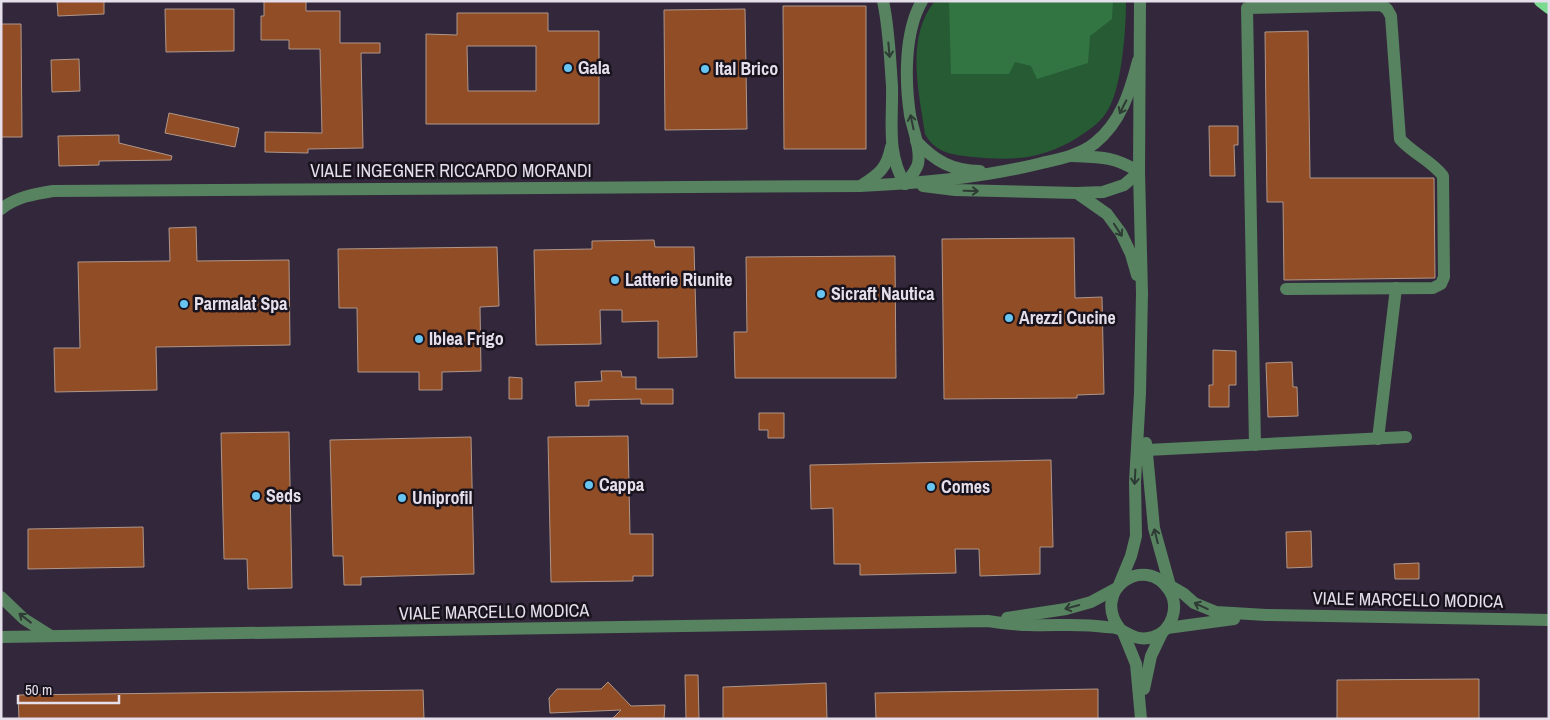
<svg xmlns="http://www.w3.org/2000/svg" width="1550" height="720" font-family="'Archivo Narrow',sans-serif">
  <style>
    .green { fill: #265b33 }
    .forest { fill: #327543 }
    .building { fill: #904d26; stroke: #b09689; fill-rule: evenodd }
    .lines { fill: none; stroke-linecap: round; stroke-linejoin: round }
    .minor { stroke: #578360; stroke-width: 12 }
    .major { stroke: #79da90; stroke-width: 12 }
    .oneway { stroke: #2e3a34 }
    .poi-dot { fill: #68c4f0; stroke: #18131c; stroke-width: 2 }
    .labels { text-anchor: middle; stroke-width: 5; stroke-linejoin: round; paint-order: stroke }
    .poi-label { font-size: 18px; font-weight: bold; fill: #e5deeb; stroke: #18131c; text-anchor: start }
    .street-label { font-size: 18px; fill: #e5deeb; stroke: #18131c }
  </style>
  <rect width="100%" height="100%" fill="#33283b"/>
  <path class="green" d="M935,1H1126C1126,29 1122,91 1106,113C1099,124 1087,131 1077,138C1043,159 1013,161 974,157C954,155 936,154 925,134C919,92 905,37 935,1Z"/>
  <polygon class="forest" points="949,1 1113,1 1112,19 1090,36 1088,63 1037,79 1031,66 1015,62 1009,74 951,74"/>
  <g class="building">
    <polygon points="57,1 104,1 104,14 58,16"/>
    <polygon points="264,1 306,1 306,11 340,11 340,43 380,43 380,53 361,53 363,148 308,149 308,153 265,152 265,132 322,133 320,49 289,49 289,40 261,40 261,16 264,16"/>
    <polygon points="783,6 866,6 866,149 784,149"/>
    <polygon points="165,9 234,9 234,51 166,52"/>
    <polygon points="745,9 747,129 665,130 664,10"/>
    <path d="M457,13H548V31H599V124H426V34L457,35ZM467,46H536V91H468Z"/>
    <polygon points="1,24 21,24 22,137 1,137"/>
    <polygon points="1308,31 1310,178 1434,178 1435,278 1284,280 1283,202 1267,202 1265,32"/>
    <polygon points="79,59 80,91 52,92 51,60"/>
    <polygon points="169,113 239,128 235,147 165,133"/>
    <polygon points="1209,126 1238,126 1238,145 1234,145 1235,176 1210,176"/>
    <polygon points="119,135 119,143 172,156 171,160 99,161 99,165 59,166 58,136"/>
    <polygon points="196,227 197,261 289,260 290,345 156,347 157,390 55,392 54,348 80,348 78,262 170,261 169,228"/>
    <polygon points="1074,238 1075,298 1102,297 1104,394 1077,395 1077,398 944,399 942,239"/>
    <polygon points="654,240 655,247 694,247 697,357 658,358 658,321 622,322 622,310 600,310 601,344 536,345 534,250 592,249 592,241"/>
    <polygon points="497,247 499,306 480,307 481,371 442,372 442,390 419,390 419,372 358,372 357,308 339,308 338,249"/>
    <polygon points="895,256 896,378 735,378 734,332 747,332 746,257"/>
    <polygon points="1213,350 1236,351 1236,385 1229,385 1229,407 1209,407 1209,385 1213,385"/>
    <polygon points="1292,362 1293,387 1297,387 1298,416 1268,417 1266,363"/>
    <polygon points="601,371 621,371 622,377 636,377 636,389 673,389 673,404 641,404 641,399 589,400 589,406 576,406 575,382 602,381"/>
    <polygon points="509,377 522,378 522,399 509,399"/>
    <polygon points="759,413 784,413 784,438 768,438 768,430 759,430"/>
    <polygon points="289,432 292,588 248,589 247,559 224,559 221,433"/>
    <polygon points="628,436 630,534 653,534 653,576 633,576 633,581 551,582 548,437"/>
    <polygon points="471,437 474,574 361,577 361,585 344,585 343,556 333,556 330,440"/>
    <polygon points="1051,460 1053,547 1040,547 1040,574 980,576 979,549 955,549 956,573 860,575 860,564 834,564 833,508 811,509 810,465"/>
    <polygon points="143,527 144,567 28,569 28,529"/>
    <polygon points="1311,531 1312,567 1287,568 1286,532"/>
    <polygon points="1419,563 1419,579 1395,579 1394,564"/>
    <polygon points="685,675 698,675 699,719 686,719"/>
    <polygon points="1479,679 1479,719 1337,719 1337,680"/>
    <polygon points="608,682 631,706 665,705 664,719 612,719 621,710 550,713 549,698 557,689 601,689"/>
    <polygon points="826,683 827,719 723,719 723,687"/>
    <polygon points="1098,689 1098,719 876,719 875,693"/>
    <polygon points="423,690 424,719 19,719 18,695"/>
  </g>
  <g class="lines">
    <g class="minor">
      <path d="M883,1C889,28 890,58 892,86C893,121 886,153 905,184"/>
      <path d="M916,141C935,161 952,171 980,171"/>
      <path d="M1071,156C1099,157 1114,156 1139,172L1124,185L1103,192L1077,193"/>
      <path d="M905,184C910,178 916,171 918,164C921,149 913,130 910,115C905,81 904,32 922,1"/>
      <path d="M862,185C879,174 887,168 891,147"/>
      <polyline points="923,186 955,190 1077,193 1107,214 1121,233 1131,254 1137,275"/>
      <path d="M1,209C16,197 34,194 53,191L860,186C922,183 982,178 1042,163C1060,159 1080,155 1095,143C1121,122 1130,92 1138,61"/>
      <polyline points="1378,439 1396,288"/>
      <polyline points="1146,443 1154,528 1172,593"/>
      <path d="M1255,445L1247,8L1381,5L1387,9L1391,16L1400,139C1413,154 1431,160 1443,176L1444,277L1441,284L1433,288L1286,289"/>
      <polyline points="1147,450 1406,437"/>
      <polyline points="1167,584 1184,594 1194,603 1216,612 1266,615 1549,620"/>
      <polyline points="1119,585 1131,556 1136,536 1135,482 1140,393 1142,293 1139,172 1140,1"/>
      <polyline points="1,597 24,619 51,636"/>
      <polyline points="1007,618 1066,609 1091,602 1117,588"/>
      <polyline points="1167,628 1234,619"/>
      <polyline points="1123,632 1136,664 1141,719"/>
      <path d="M1,637L988,621C1001,623 1015,625 1029,625C1055,626 1081,623 1106,627C1110,627 1117,628 1121,630C1131,636 1140,641 1153,637C1172,631 1180,607 1169,590C1145,553 1090,590 1120,629"/>
      <polyline points="1144,689 1151,656 1162,633"/>
    </g>
    <polyline class="major" points="1540,1 1549,8"/>
  </g>
  <defs><path id="oneway-shaft" d="M-6 0H5M1.5-3L5.5 0L1.5 3" fill="none" stroke-width="1.6" stroke-linecap="round" stroke-linejoin="round" transform="scale(1.25)"/></defs>
  <g class="oneway">
    <use href="#oneway-shaft" transform="translate(889 50) rotate(85)"/>
    <use href="#oneway-shaft" transform="translate(1123 107) rotate(117)"/>
    <use href="#oneway-shaft" transform="translate(912 122) rotate(-102)"/>
    <use href="#oneway-shaft" transform="translate(971 191) rotate(1)"/>
    <use href="#oneway-shaft" transform="translate(1118 230) rotate(57)"/>
    <use href="#oneway-shaft" transform="translate(1135 477) rotate(93)"/>
    <use href="#oneway-shaft" transform="translate(1156 536) rotate(-104)"/>
    <use href="#oneway-shaft" transform="translate(1201 606) rotate(-155)"/>
    <use href="#oneway-shaft" transform="translate(1072 607) rotate(165)"/>
    <use href="#oneway-shaft" transform="translate(25 618) rotate(-142)"/>
  </g>
  <g class="poi-dot">
    <circle cx="568" cy="68" r="5"/>
    <circle cx="705" cy="69" r="5"/>
    <circle cx="615" cy="280" r="5"/>
    <circle cx="821" cy="294" r="5"/>
    <circle cx="184" cy="304" r="5"/>
    <circle cx="1009" cy="318" r="5"/>
    <circle cx="419" cy="339" r="5"/>
    <circle cx="589" cy="485" r="5"/>
    <circle cx="931" cy="487" r="5"/>
    <circle cx="256" cy="496" r="5"/>
    <circle cx="402" cy="498" r="5"/>
  </g>
  <g class="labels">
    <g class="poi-label">
      <text x="578" y="74">Gala</text>
      <text x="715" y="75">Ital Brico</text>
      <text x="625" y="286">Latterie Riunite</text>
      <text x="831" y="300">Sicraft Nautica</text>
      <text x="194" y="310">Parmalat Spa</text>
      <text x="1019" y="324">Arezzi Cucine</text>
      <text x="429" y="345">Iblea Frigo</text>
      <text x="599" y="491">Cappa</text>
      <text x="941" y="493">Comes</text>
      <text x="266" y="502">Seds</text>
      <text x="412" y="504">Uniprofil</text>
    </g>
    <g class="street-label">
      <text x="451" y="177">VIALE INGEGNER RICCARDO MORANDI</text>
      <text transform="translate(1408 600) rotate(1)" y="6">VIALE MARCELLO MODICA</text>
      <text transform="translate(494 612) rotate(-1)" y="6">VIALE MARCELLO MODICA</text>
    </g>
  </g>
  <rect width="1550" height="720" fill="none" stroke="#e5deeb" stroke-width="5"/>
  <path d="M18 695v8h101v-8" fill="none" stroke="#e5deeb" stroke-width="2.5"/>
  <text x="25" y="695" font-size="15" fill="#e5deeb" stroke="#18131c" stroke-width="4" paint-order="stroke">50 m</text>
</svg>
